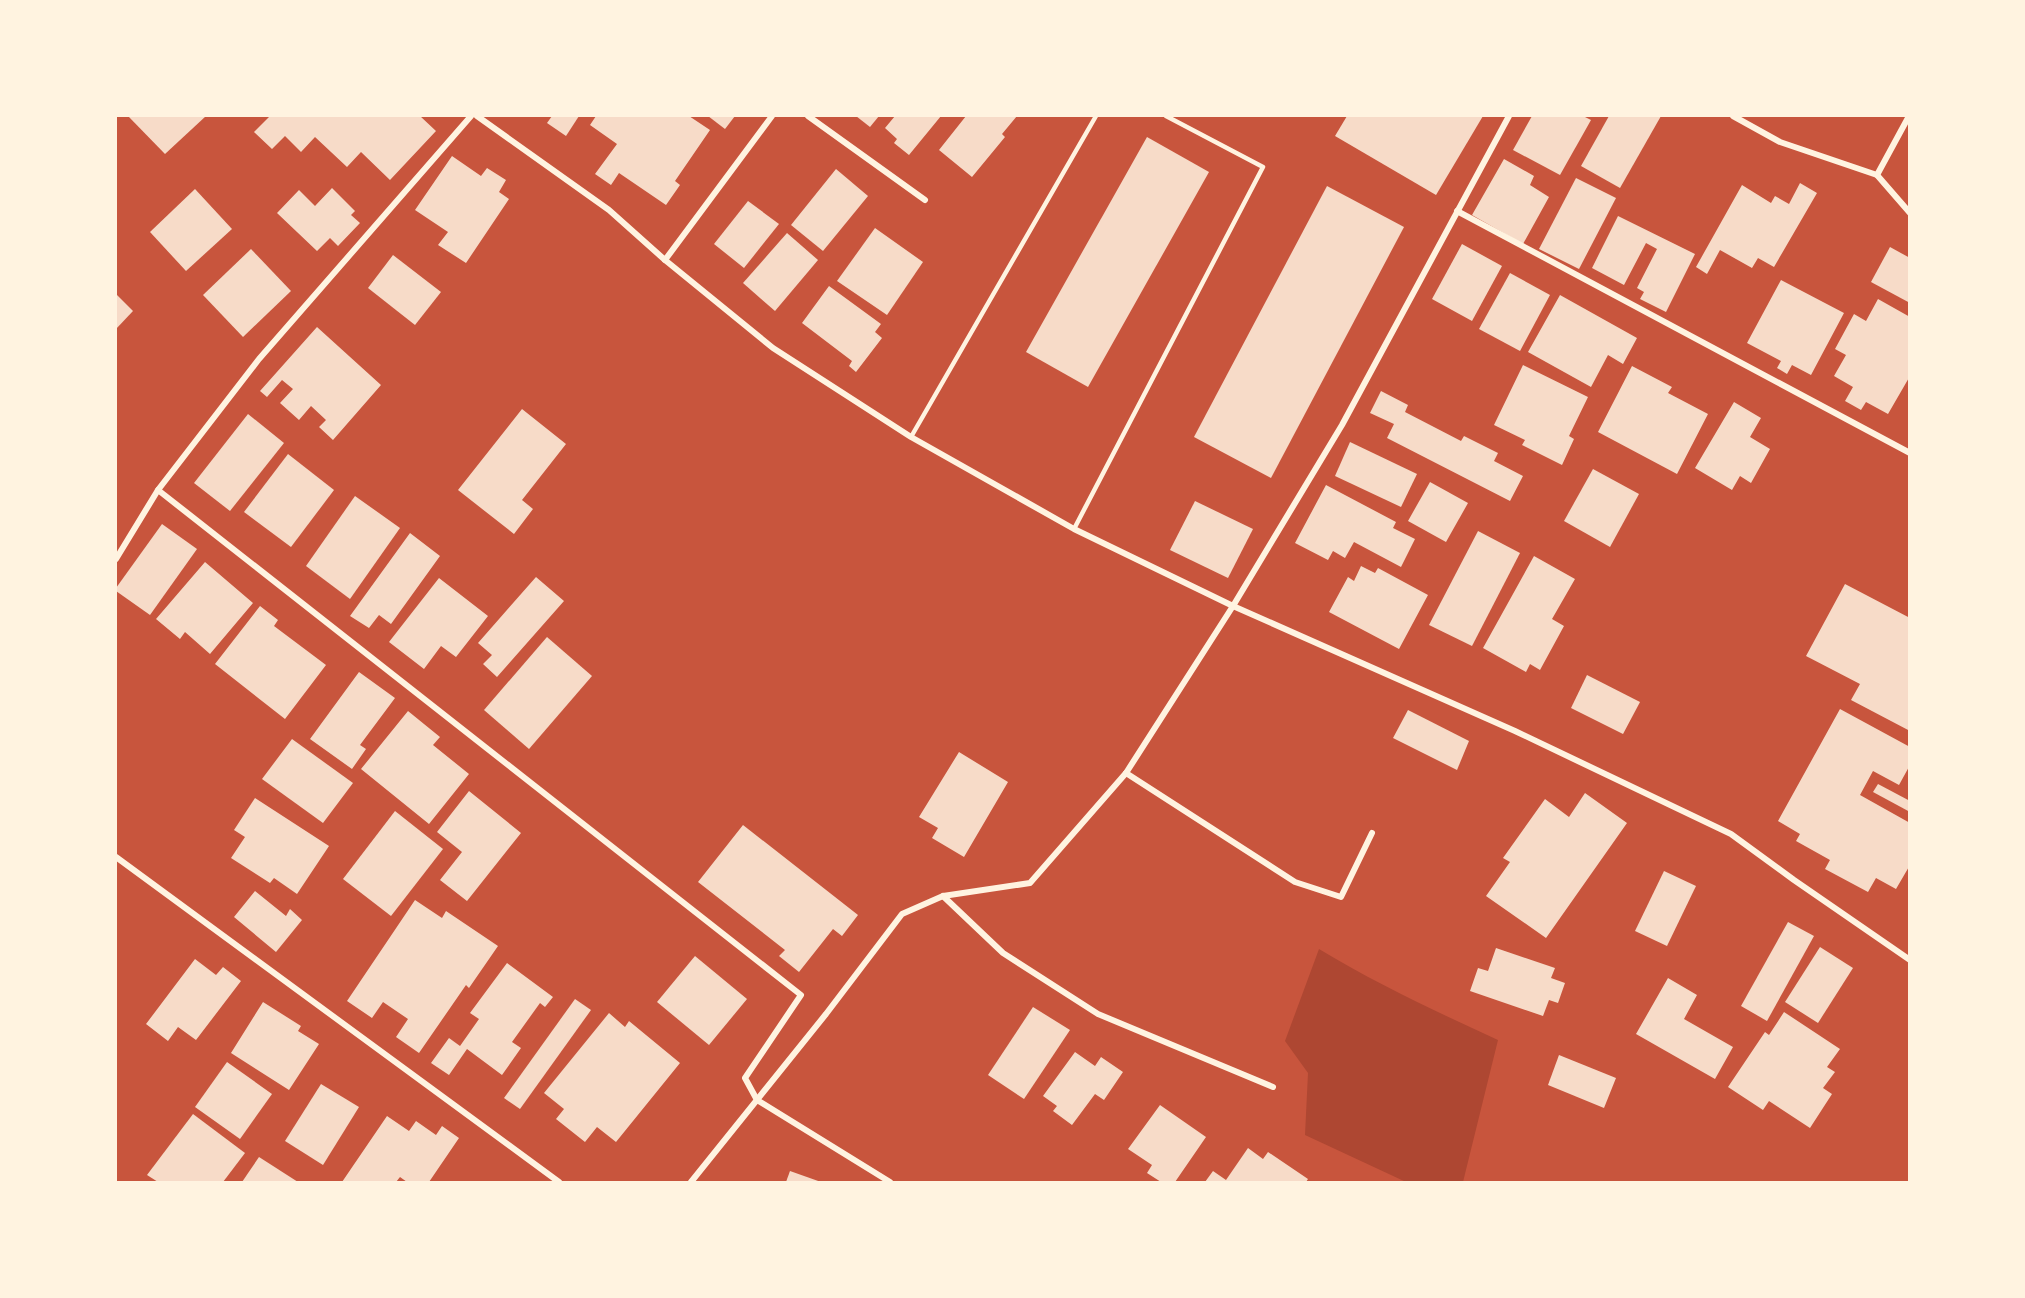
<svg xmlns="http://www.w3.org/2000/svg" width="2025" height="1298" font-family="Raleway,sans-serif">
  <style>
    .green { fill: #ae4732 }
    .building { fill: #f7dbc8 }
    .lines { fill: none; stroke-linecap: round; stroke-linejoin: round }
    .service { stroke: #fff3e0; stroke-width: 4.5 }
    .minor { stroke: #fff3e0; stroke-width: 6 }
  </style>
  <rect width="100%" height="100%" fill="#c8553d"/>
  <path class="green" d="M1319,949C1377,984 1437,1012 1498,1040L1463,1182H1406L1305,1135L1308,1073L1285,1041Z"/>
  <g class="building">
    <polygon points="128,116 206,116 165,154"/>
    <polygon points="270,116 420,116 436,131 390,180 361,152 347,167 315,137 301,152 285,136 272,149 254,132"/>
    <polygon points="552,116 579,116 566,136 547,123"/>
    <polygon points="596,116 689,116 710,130 675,181 680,185 666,205 619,173 611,185 595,174 617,144 590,125"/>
    <polygon points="708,116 735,116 725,129"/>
    <polygon points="856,116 879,116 870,127"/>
    <polygon points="895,116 941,116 909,155 894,143 897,139 885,128"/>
    <polygon points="966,116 1017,116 1002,134 1005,137 972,177 939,150"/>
    <polygon points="1347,116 1483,116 1436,195 1335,136"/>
    <polygon points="1532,116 1583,116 1591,120 1560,175 1513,150"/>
    <polygon points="1609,116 1661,116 1620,188 1581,166"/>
    <polygon points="1147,137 1209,172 1088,387 1026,352"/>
    <polygon points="452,156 481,176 487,168 506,180 499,192 509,199 466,263 438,245 448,232 415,210"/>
    <polygon points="1504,159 1534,176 1530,185 1549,197 1523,244 1472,215"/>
    <polygon points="836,169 868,196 823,251 791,225"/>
    <polygon points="1576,178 1616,198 1579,269 1539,249"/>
    <polygon points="1800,183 1817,193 1774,267 1758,258 1752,268 1720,250 1707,274 1696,267 1742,185 1771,203 1775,196 1789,204"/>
    <polygon points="1327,186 1404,227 1271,478 1194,437"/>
    <polygon points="332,188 355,211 351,215 360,223 338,246 330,238 317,251 277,213 299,190 315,206"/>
    <polygon points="195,189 232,229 186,271 150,232"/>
    <polygon points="748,201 779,224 744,268 714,244"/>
    <polygon points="1618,216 1695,254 1666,312 1640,299 1644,292 1637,288 1657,249 1646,243 1624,285 1592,268"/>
    <polygon points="875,228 923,262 887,315 837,281"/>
    <polygon points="787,233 818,260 775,311 743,283"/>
    <polygon points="1462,244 1502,266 1472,321 1432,299"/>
    <polygon points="1890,247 1910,258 1910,303 1871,282"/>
    <polygon points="251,249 291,291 243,337 203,295"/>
    <polygon points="393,255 441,292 415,325 368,288"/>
    <polygon points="1510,273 1550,295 1520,351 1479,329"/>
    <polygon points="1781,280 1844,313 1811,375 1792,365 1787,374 1777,368 1781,361 1747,343"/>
    <polygon points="829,286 881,324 875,332 882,338 856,372 849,366 852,361 802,323"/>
    <polygon points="116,294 133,311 116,329"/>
    <polygon points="1560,295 1637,338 1623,364 1608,355 1591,387 1528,352"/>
    <polygon points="1878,299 1910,317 1910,376 1888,414 1866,402 1861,410 1845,401 1853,387 1834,376 1846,355 1835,349 1854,314 1866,321"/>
    <polygon points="317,327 381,385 333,440 319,427 326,420 311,406 299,420 280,403 293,389 282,380 267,397 260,391"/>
    <polygon points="1523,365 1588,397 1569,436 1574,439 1562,465 1522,445 1525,440 1494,425"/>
    <polygon points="1632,366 1672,387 1668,393 1708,414 1677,474 1598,432"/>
    <polygon points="1381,391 1408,405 1405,412 1461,441 1464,436 1498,453 1494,461 1523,476 1510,501 1387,438 1394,424 1370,413"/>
    <polygon points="1734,402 1761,418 1750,437 1770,449 1751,483 1740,476 1732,490 1695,468"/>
    <polygon points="522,409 566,444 522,500 533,509 514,534 458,490"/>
    <polygon points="248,414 284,443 230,511 194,483"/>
    <polygon points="1350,442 1417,474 1401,507 1335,476"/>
    <polygon points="288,454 334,490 291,547 244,512"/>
    <polygon points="1593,469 1639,494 1610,547 1564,521"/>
    <polygon points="1430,482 1468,503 1446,542 1408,521"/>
    <polygon points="1326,485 1396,522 1393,528 1415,539 1401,567 1354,542 1345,558 1333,551 1328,560 1295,543"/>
    <polygon points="355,496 400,528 350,599 306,566"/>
    <polygon points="1195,501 1253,529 1228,578 1170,550"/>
    <polygon points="162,524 197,549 150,615 116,591 116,588"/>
    <polygon points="1478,531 1520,553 1472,646 1429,625"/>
    <polygon points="410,533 440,556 391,624 379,615 369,628 350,616"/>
    <polygon points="1534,556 1575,579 1552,619 1564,626 1540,670 1530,664 1526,672 1483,648"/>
    <polygon points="205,562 253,603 210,654 185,632 180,639 156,619"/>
    <polygon points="1361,566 1375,573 1378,568 1428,595 1399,649 1329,612 1348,577 1354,581"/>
    <polygon points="536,577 564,601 497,677 483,664 492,655 478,643"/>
    <polygon points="439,578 488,616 456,657 441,646 424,669 389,642"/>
    <polygon points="1845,584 1910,618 1910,731 1851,700 1860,684 1806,656"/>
    <polygon points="260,606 278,620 274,626 326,665 285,719 215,664"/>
    <polygon points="547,637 592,676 529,749 484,710"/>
    <polygon points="359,672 395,698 360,745 366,749 352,769 310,739"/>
    <polygon points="1587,675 1640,702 1623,734 1571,708"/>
    <polygon points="1840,709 1910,747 1910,765 1899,785 1873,771 1860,795 1910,823 1910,865 1896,889 1876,878 1868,892 1825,869 1830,860 1796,841 1800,834 1778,821"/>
    <polygon points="1408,710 1469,741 1457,770 1393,738"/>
    <polygon points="408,711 440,737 433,745 469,774 429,824 361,769"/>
    <polygon points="292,739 353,783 323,823 262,779"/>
    <polygon points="959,752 1008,782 964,857 932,838 938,828 919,817"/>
    <polygon points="1878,784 1910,801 1910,812 1873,792"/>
    <polygon points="469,791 521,833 467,901 440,880 462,852 437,832"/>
    <polygon points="1585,793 1627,823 1546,938 1486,896 1510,862 1503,858 1545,799 1569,817"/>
    <polygon points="255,798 329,846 297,894 274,878 270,883 231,858 245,837 234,830"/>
    <polygon points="395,811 443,849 391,916 343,879"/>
    <polygon points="743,825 858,915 842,936 833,929 799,972 779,956 785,950 698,882"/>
    <polygon points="1664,871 1696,886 1667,946 1635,931"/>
    <polygon points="255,891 286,916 290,909 302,920 276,952 234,917"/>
    <polygon points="415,900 442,918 446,911 498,946 469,988 466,985 419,1053 396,1037 408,1019 383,1002 372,1018 347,1001"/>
    <polygon points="1788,922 1814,936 1767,1021 1741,1006"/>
    <polygon points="1820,947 1853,968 1818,1023 1785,1002"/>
    <polygon points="1496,948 1555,968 1551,978 1565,983 1558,1003 1549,1000 1543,1016 1470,991 1478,968 1488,971"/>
    <polygon points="695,956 747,999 709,1045 657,1002"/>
    <polygon points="195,959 216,975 223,967 241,981 196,1040 178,1027 168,1041 146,1024"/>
    <polygon points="507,963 553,997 545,1007 540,1003 512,1042 521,1048 502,1075 467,1049 449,1075 431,1063 449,1038 460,1046 479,1019 470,1013"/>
    <polygon points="1668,978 1697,995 1684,1019 1733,1047 1715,1079 1636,1034"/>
    <polygon points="575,999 591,1010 520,1109 504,1098"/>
    <polygon points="263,1002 301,1026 298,1031 319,1044 289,1090 231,1053"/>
    <polygon points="1033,1007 1070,1030 1024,1099 988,1075"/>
    <polygon points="1784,1012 1840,1049 1827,1067 1835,1072 1823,1088 1832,1094 1810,1128 1769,1101 1763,1110 1728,1087 1765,1032 1769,1035"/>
    <polygon points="609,1013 625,1027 629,1021 680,1063 616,1142 597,1127 585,1142 556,1119 564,1109 544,1093"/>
    <polygon points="1075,1052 1095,1066 1101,1057 1123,1072 1104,1100 1095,1094 1072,1125 1053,1111 1057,1106 1043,1096"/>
    <polygon points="1559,1055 1616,1078 1604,1108 1548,1085"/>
    <polygon points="227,1062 272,1094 240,1139 195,1107"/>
    <polygon points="321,1084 359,1107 323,1165 285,1141"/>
    <polygon points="1160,1105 1206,1137 1175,1182 1161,1182 1147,1173 1152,1165 1128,1149"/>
    <polygon points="193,1114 245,1153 223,1182 158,1182 147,1175"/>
    <polygon points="387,1116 409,1131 416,1121 436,1135 442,1126 459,1138 429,1182 407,1182 400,1177 396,1182 342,1182"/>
    <polygon points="1248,1148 1263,1159 1268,1152 1308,1179 1306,1182 1205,1182 1213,1171 1226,1180"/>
    <polygon points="259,1157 298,1182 242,1182"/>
    <polygon points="790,1171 821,1182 786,1182"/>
  </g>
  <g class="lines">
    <g class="service">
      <polyline points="911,437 1096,116"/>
      <polyline points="1074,529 1263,167 1166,116"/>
    </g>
    <g class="minor">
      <polyline points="477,116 609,210 665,260 773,348 911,437 1074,529 1233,606 1515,731 1731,834 1794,880 1910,960"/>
      <polyline points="808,116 925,200"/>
      <polyline points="1733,116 1780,142 1877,175 1910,213"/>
      <polyline points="1877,175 1909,116"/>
      <polyline points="1457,211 1910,453"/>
      <polyline points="665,260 772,116"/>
      <polyline points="158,490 801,995 745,1078 757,1100 890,1182"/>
      <polyline points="116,559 158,490 259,359 471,116"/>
      <polyline points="1126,773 1295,882 1341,897 1372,833"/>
      <polyline points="116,857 559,1182"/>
      <polyline points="943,896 1003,953 1098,1014 1273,1087"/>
      <polyline points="691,1182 826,1014 902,914 943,896 1030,883 1126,773 1233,606 1342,425 1509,116"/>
    </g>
  </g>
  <rect width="2025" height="1298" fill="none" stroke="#fff3e0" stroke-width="234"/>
</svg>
